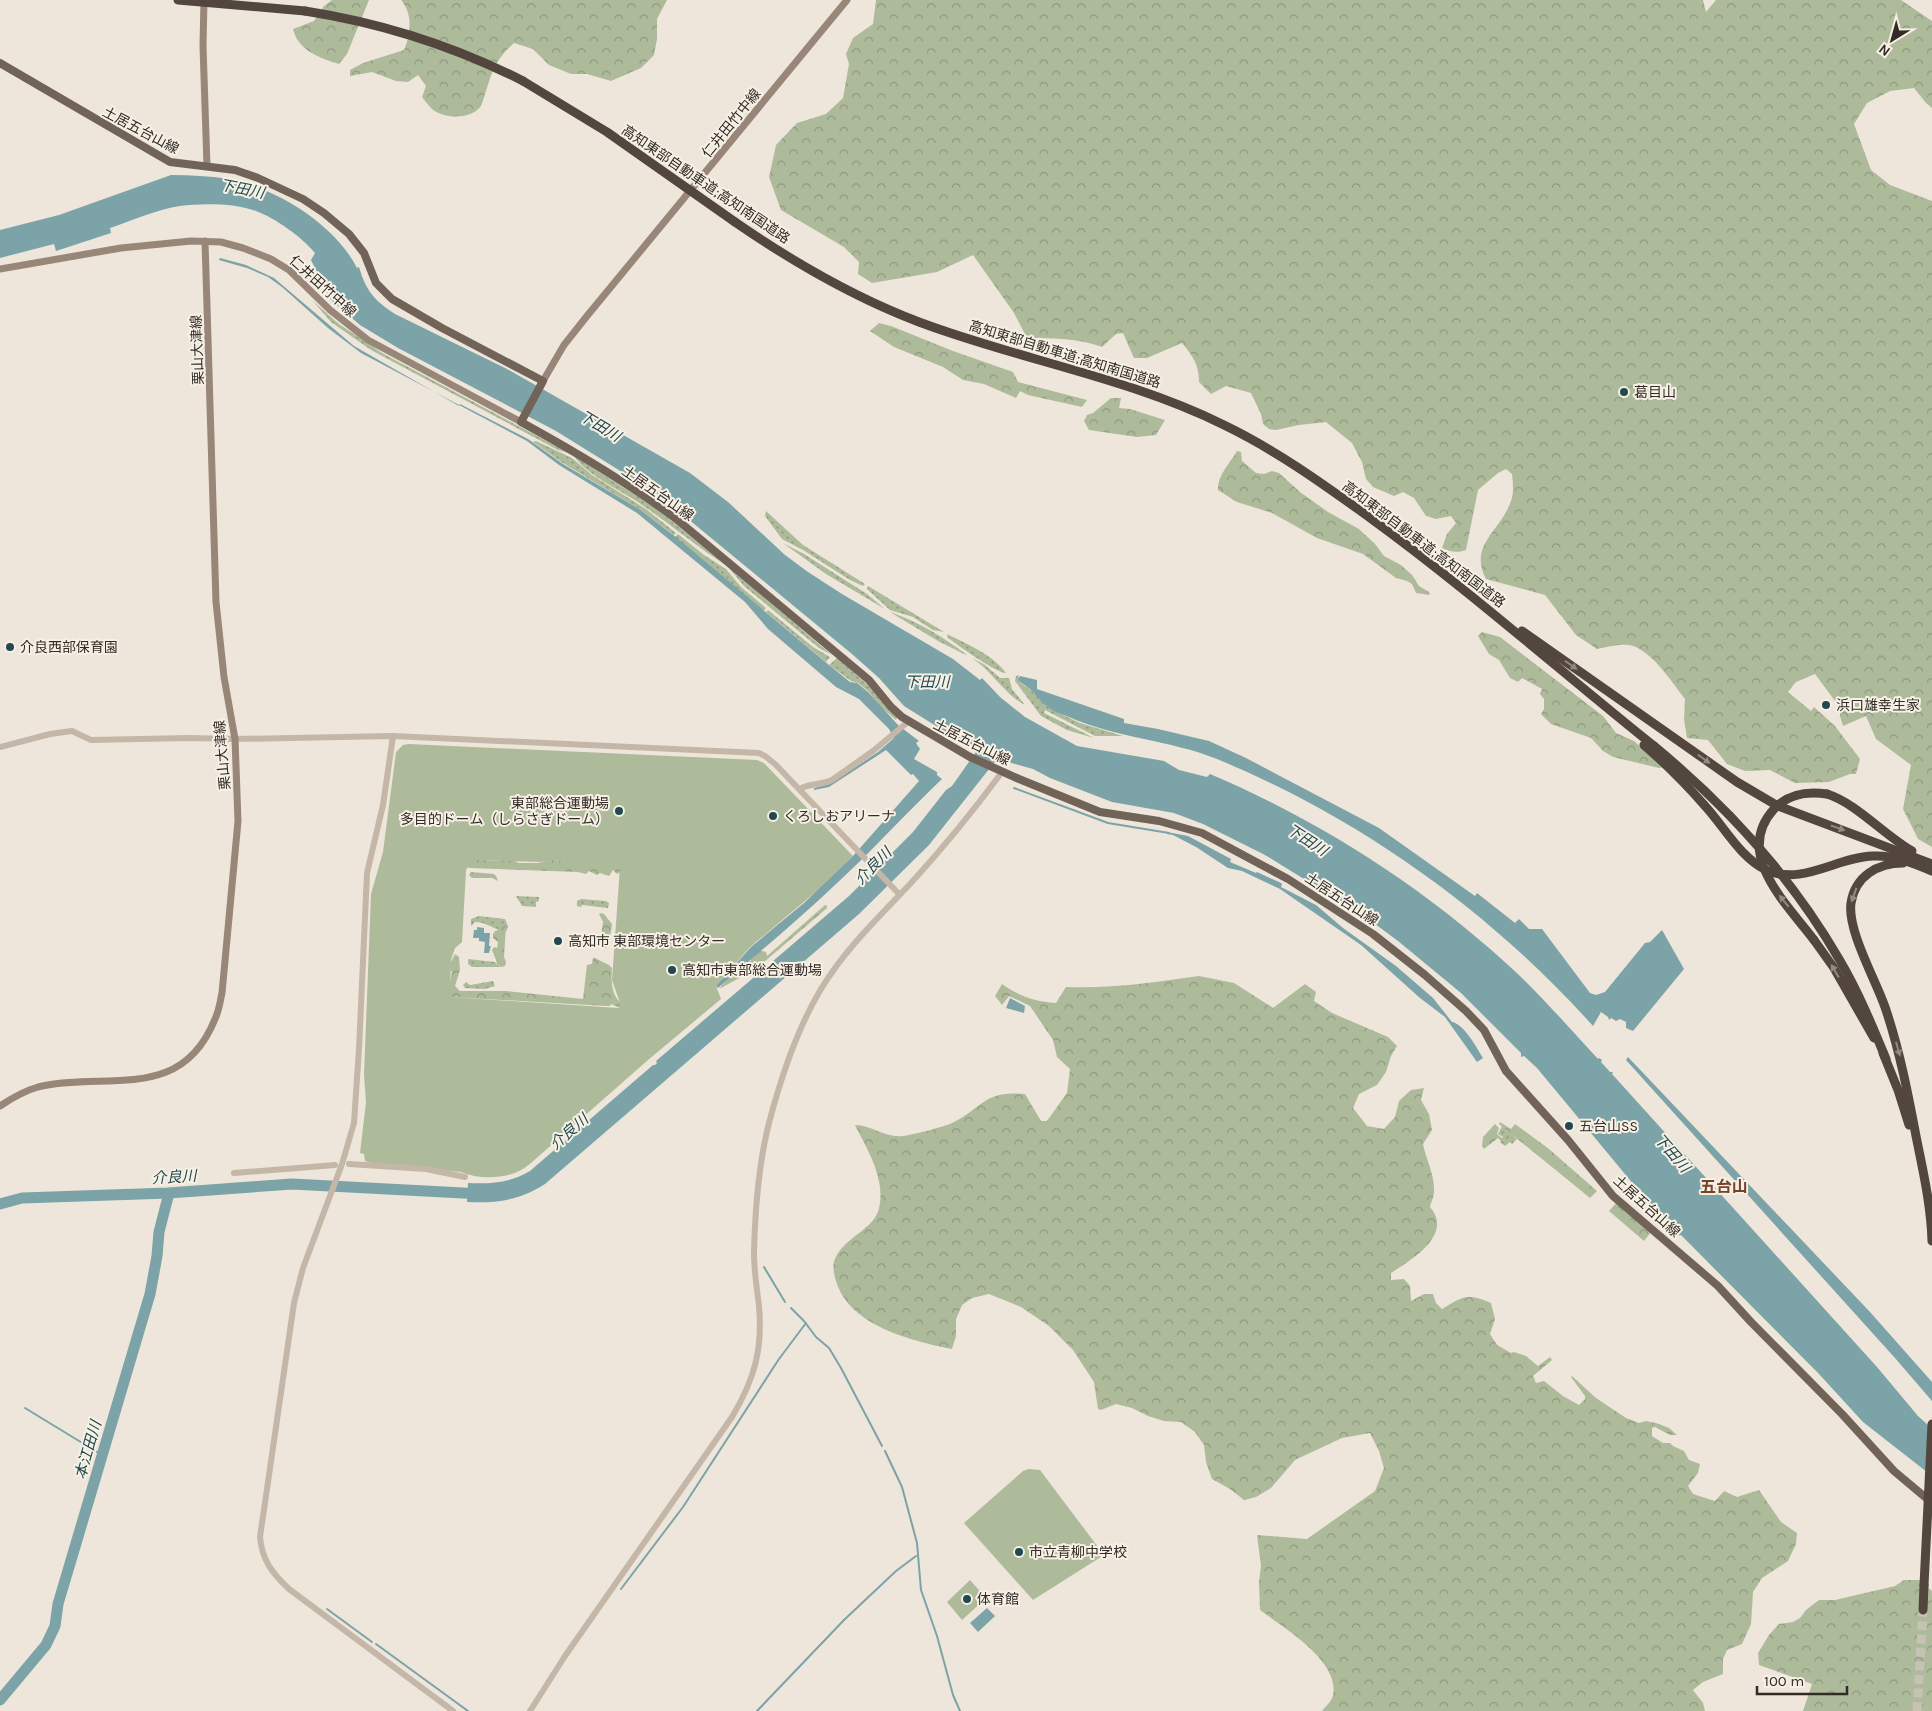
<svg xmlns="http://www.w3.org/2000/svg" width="1932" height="1711" font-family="Karla,'Noto Sans JP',sans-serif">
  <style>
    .grass { fill: url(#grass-dots) }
    .forest { fill: url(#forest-crowns) }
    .pitch { fill: #aebb9b; fill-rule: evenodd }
    .water { fill: #7ca3a8 }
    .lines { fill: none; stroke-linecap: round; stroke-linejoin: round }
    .stream { stroke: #7ca3a8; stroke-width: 2 }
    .river { stroke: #7ca3a8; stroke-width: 11 }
    .motorway-tunnel { stroke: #c8c1b6; stroke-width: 9; stroke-dasharray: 9 4.5; stroke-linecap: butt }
    .tertiary { stroke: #c5b7a7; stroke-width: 6 }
    .secondary { stroke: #988679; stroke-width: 7 }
    .primary { stroke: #726359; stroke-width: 8 }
    .motorway { stroke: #52463f; stroke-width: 9 }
    .motorway-bridge { stroke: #52463f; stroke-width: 9 }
    .oneway { fill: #948a81 }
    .poi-dot { fill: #21494f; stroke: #f6f0e5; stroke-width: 2 }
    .labels { text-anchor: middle; stroke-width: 4; stroke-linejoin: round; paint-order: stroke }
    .street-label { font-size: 14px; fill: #322b27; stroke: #f6f0e5 }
    .poi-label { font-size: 14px; fill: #322b27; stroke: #f6f0e5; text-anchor: start }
    .water-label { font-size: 15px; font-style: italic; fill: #21494f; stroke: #f6f0e5 }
    .quarter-label { font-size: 16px; font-weight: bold; fill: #784129; stroke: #f6f0e5 }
  </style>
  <defs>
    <pattern id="grass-dots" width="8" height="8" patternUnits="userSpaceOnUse" patternTransform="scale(1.25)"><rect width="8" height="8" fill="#aebb9b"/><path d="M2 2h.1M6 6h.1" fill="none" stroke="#8e987e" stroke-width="1.8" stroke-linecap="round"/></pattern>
    <pattern id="forest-crowns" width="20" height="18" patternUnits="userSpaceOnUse" patternTransform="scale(1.25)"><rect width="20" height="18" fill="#aebb9b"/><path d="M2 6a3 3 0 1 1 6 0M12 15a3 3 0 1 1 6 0" fill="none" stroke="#8e987e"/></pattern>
  </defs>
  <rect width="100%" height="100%" fill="#eee6da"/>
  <g class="grass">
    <polygon points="313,301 339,324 382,353 569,453 558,450 371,350 331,322"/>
    <polygon points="536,441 572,458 592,475 646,509 676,533 674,535 639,509 563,463 533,442"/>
    <path d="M574,456L657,509L726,565C698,548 673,526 645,507C625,492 587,476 574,456Z"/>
    <polygon points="766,511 803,545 865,584 863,586 850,580 803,550 782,539 765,516"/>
    <polygon points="678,534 704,555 726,569 741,587 766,608 764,611 675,537"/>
    <polygon points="783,543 804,554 867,594 885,609 826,574"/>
    <polygon points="729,568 832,655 819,648 744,586"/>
    <polygon points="868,586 944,632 933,630 913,617 890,610 867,589"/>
    <polygon points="768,610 813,647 830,657 826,662 766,612"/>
    <path d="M890,612C919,622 945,638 968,656L938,641Z"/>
    <path d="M947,634C967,644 992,654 1006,673C996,673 958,645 948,638Z"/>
    <polygon points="837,658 869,686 889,711 897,717 896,720 880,706 868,691 858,683 851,681 829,665"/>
    <path d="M972,658L985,665L1000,678H1009L1012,689L1025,705C1004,694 992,671 972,658Z"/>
    <polygon points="1019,675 1017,680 1032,691 1045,705 1055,711 1080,723 1123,736 1095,736 1045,710 1044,713 1094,738 1067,730 1041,716 1015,681 1016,676"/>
    <polygon points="516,896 539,897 539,901 536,902 536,907 522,906"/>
    <polygon points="581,899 606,901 609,903 608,908 582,905 581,907 577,906 577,901"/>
    <path d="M479,916L505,919L508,926L506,932C495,930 486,922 475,922L471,926V919Z"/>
    <polygon points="468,959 495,962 500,967 472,967 468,964"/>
    <polygon points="493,981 495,986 485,989 465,988 463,985 466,982 470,985"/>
    <polygon points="1502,1126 1517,1139 1512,1144 1510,1142 1505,1146 1500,1142 1503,1137 1498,1134"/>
  </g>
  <g class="forest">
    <path d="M332,0H369L347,54L339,64C319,58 298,50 293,29L314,21L324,6Z"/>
    <path d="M401,0H667L657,19V39L654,55L641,68L611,81L587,74H571L549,65L533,49L514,43C496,59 493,69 486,91C484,96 483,102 481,106C471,120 444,119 432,109C428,105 425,101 422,97L426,86L418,75L408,82L396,81L372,72L350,76V70L363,63L404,50C411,34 413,14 401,0Z"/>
    <path d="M876,0H1703L1706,12L1716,0H1901L1932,21V108L1926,103L1914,88L1890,91L1867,103L1854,124L1871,170L1890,185L1932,201V847L1918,839L1903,809L1911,765L1876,739L1866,716L1843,726L1840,716L1841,709L1815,674L1796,682L1788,692L1811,711L1814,707L1835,726L1860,759L1856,774H1850L1829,782L1795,783L1770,770L1745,771L1727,764L1708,740L1687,738L1684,719L1685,699C1671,681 1657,658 1636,647C1625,642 1609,647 1597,649L1576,635L1545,595L1486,579C1468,545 1501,531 1511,501C1514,492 1513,483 1512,474L1506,469L1498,473L1478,490L1466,550C1459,553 1449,552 1442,548L1447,534L1456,523L1451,516L1436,519L1426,516L1414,498L1403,492L1394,496L1373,487L1366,479L1362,462L1352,443L1326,422L1299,425L1276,430L1269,429L1263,424L1261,414L1251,393L1226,386L1211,394L1199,382C1199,365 1193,356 1182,343L1147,358H1134L1123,333L1116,334L1102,347C1077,338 1053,338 1027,338L1014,313L973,255L937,272L872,283L858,274L859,262L844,247L781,210L769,177L776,145L797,123L826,114L843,98L849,64L846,54L853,38L873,24Z"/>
    <polygon points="879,323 891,326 953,351 1013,372 1018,382 1087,400 1082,407 1028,395 1020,391 1016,398 984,384 963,380 943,367 894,347 870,331"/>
    <polygon points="1111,398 1121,398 1119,408 1130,409 1165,420 1156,435 1137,437 1089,430 1084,421 1087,415 1093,413"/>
    <path d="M1237,451L1241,452L1242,461L1256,473L1264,474L1272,471L1279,473L1300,492L1328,512L1359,529L1375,544L1384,556L1401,565L1412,575L1419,586L1429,592L1430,595L1416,593L1412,584L1407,581L1396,578L1363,554L1317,538L1272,513L1237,502L1218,490C1217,476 1230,463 1237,451Z"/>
    <polygon points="1482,632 1500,637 1603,716 1616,733 1634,741 1664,767 1659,768 1613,757 1603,751 1591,738 1551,724 1541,714 1544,709 1544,699 1540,694 1542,689 1522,678 1518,682 1510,678 1499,660 1489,654 1478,636"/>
    <polygon points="453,857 493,861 514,861 519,863 538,863 550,860 620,863 625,870 617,874 613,870 609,876 600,873 597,875 589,871 586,874 578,872 470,868 455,865"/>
    <polygon points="471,872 494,874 496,876 498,881 492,878 472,878 469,875"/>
    <polygon points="825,905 827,906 827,908 764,962 762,961 743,976 719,989 740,964 751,961 750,958 759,950 766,952 767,956"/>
    <polygon points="601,913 604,914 612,924 609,944 606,948 602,947 600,944 603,922 599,914"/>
    <polygon points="496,923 503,923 506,926 504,957 506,962 505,966 501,967 498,965 492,950 494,947 497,948 498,942 493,938 493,934 495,931 498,930 498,927 495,925"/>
    <path d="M455,954L459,957L460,970L455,986L460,991H506L583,999L587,965L592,964L593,958H595L609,965L612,968C611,980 611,996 622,1004L620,1008L611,1004L610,1006H606L450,997L449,987L452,972L450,970V964Z"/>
    <path d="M1199,976L1234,983L1273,1008L1305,984L1316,992L1314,1001L1332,1013L1388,1037L1397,1046L1391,1056L1386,1072L1377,1085L1359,1094L1353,1108L1367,1126L1384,1129L1395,1117L1399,1101L1411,1090L1424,1088L1421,1100L1429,1114L1432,1130L1423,1144C1426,1159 1435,1176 1434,1191C1434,1197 1431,1202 1430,1207C1454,1235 1411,1260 1391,1273V1280L1404,1279L1410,1286L1411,1301L1424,1294H1433L1436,1303L1442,1309C1464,1296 1467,1293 1491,1303L1495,1319L1490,1334L1497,1345L1511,1353L1514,1352L1526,1356L1538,1366L1550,1357L1552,1360L1533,1376L1536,1383L1544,1381L1563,1396L1579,1405L1585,1399V1396L1571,1377L1572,1376L1596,1398L1626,1418L1639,1423L1646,1421L1656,1423L1669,1428L1677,1435H1670L1655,1427L1652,1428V1436L1663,1443H1670L1673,1446L1684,1451L1689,1460L1700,1464L1698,1473L1688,1486L1693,1494L1715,1501L1724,1491L1737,1497L1759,1490L1781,1522L1797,1533L1796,1544L1788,1561L1762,1578L1753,1592L1751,1624L1742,1644L1727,1650L1723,1659V1674L1703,1682L1693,1690L1703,1703L1705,1711H1322C1326,1706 1332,1701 1333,1695C1340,1661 1284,1628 1260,1610L1259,1582L1261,1566L1257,1535L1307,1539L1375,1491L1384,1468L1379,1451L1370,1433L1342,1438L1295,1460L1271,1488L1256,1497L1244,1500L1230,1489L1212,1479L1206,1462L1204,1445L1195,1432L1181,1422L1164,1421L1148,1416L1132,1408L1116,1404L1101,1410L1098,1409L1094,1382L1073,1350L1049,1326L1021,1307L989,1294L972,1298L962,1305L956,1319V1336L952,1349C912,1341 849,1326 836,1281C834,1275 832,1264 835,1259C843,1238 875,1229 879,1208C886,1179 867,1149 855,1125C871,1125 885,1138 903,1136C912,1135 944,1127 952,1123C983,1108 983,1090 1025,1094L1041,1121H1047L1067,1093L1070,1069L1057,1057L1053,1040L1030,1006L1009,996L1002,1005L995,996L1002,984C1019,996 1035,1002 1056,1003L1066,987C1111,989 1155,982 1199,976Z"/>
    <polygon points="1500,1122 1511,1129 1515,1124 1549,1149 1597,1191 1590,1198 1499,1124"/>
    <polygon points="1495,1124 1499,1128 1497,1134 1503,1139 1501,1141 1498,1138 1484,1149 1482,1146 1483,1137"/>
    <polygon points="1616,1203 1651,1232 1644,1241 1609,1211"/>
    <polygon points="1904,1580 1920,1580 1932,1591 1932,1711 1803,1711 1812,1684 1759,1665 1758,1653 1769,1635 1779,1624 1793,1622 1800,1618 1806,1610 1819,1600 1835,1600 1895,1586"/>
  </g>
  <g class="pitch">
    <path d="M409,744L757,760L764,763L853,856L818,890L750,947L716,986L721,999L648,1060L531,1163C527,1166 522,1170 517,1172C501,1179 477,1179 461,1172L371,1163L365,1161L364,1154L360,1153L366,1102L364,1075L371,894L383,852L396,752L403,745ZM470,860L541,862L552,860L620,867L612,980L620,1003L619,1008L450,997L451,960L455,948L462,942L466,871Z"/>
    <polygon points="1617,1207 1631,1219 1627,1224 1612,1212"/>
    <polygon points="1029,1469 1040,1470 1104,1555 1033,1600 964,1523 1023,1471"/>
    <polygon points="970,1580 986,1598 962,1620 947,1602"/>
  </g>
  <g class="water">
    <path d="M171,175C191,175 209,176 229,179C276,188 335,224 357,268L359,267C366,291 375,301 395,314L507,369L690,473L728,502L785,555L808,572L842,594L953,659L980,680L982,678L1000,697L1025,717L1077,746L1164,761L1179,770L1207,777L1210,774C1323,822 1430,891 1520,976C1547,1002 1572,1031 1598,1059L1599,1058L1602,1060L1601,1062L1610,1072H1613L1612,1074L1877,1367L1918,1416L1929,1426L1932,1476L1863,1422L1819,1374L1681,1235L1678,1236L1679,1234L1644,1197L1537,1068L1524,1056L1521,1057V1053L1461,993L1398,941L1367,918L1265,855L1203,824L1174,813L1112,802L1050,778L1033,769L997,759L929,845L859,914L545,1184C518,1201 497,1203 467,1202L468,1183C490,1184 510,1183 530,1171L653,1065H655L657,1063L656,1061L849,896L913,832L946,790L952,786L978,749L963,743L904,706L879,678L852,654L659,495L556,431L398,348L360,325L331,300L311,260L315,253C302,237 275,218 256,211C236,203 201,203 180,206C158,209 131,221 110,228L111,233L56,251L54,244L0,258V230L59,215Z"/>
    <path d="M220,258L246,265L274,278L354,346L459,406L460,404L528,439L563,464L639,509L676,537L829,665L850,682L857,683L868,692L898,725L919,741L916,743L920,749L914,759L937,772V775L942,779C906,813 872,851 835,885C797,921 757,954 718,988L716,986L751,947L804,903L853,856L919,781L913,774L911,775L886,750L829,787L814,790V788L830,784L878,752L894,738L889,729L859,699L836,687L768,629L745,602L637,513L559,465L527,441L361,353L328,328L282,287L268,277L247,268L219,260Z"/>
    <path d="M1020,676L1037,680V689L1124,719V723L1158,729L1209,741L1246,758L1379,828L1475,896L1477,893L1515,923L1519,919L1529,929H1542L1590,993L1596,995L1605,992L1645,943L1650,942L1662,930L1684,969L1633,1031L1626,1028V1022L1620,1019L1616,1021L1611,1018L1609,1020L1608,1017L1601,1012L1593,1026C1490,911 1360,818 1217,759C1170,740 1116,738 1069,717C1061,714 1052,711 1045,705C1040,701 1037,696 1032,691C1028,687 1022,683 1017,680Z"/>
    <path d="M1167,832L1188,836L1231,859L1230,862L1256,873L1257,872L1281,883L1282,884L1281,887L1316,905L1343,928L1396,966L1433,998L1452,1022C1464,1024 1477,1048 1483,1058L1477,1062L1445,1017L1420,998L1361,945L1280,889L1242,871L1228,868L1196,847L1173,835L1167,834Z"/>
    <polygon points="477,927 484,928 484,933 490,933 489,946 491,946 489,953 484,953 485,942 479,941 479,938 473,938 474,930 477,930"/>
    <polygon points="1010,998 1025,1006 1024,1013 1006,1008"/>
    <polygon points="1628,1057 1870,1312 1932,1382 1932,1401 1895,1358 1626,1060"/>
    <polygon points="987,1608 995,1616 978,1632 970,1623"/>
  </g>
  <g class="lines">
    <g class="stream">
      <polyline points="1014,788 1108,823 1169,833"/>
      <polyline points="764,1267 785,1302"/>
      <polyline points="791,1308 804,1321 816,1337 829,1348 841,1368 882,1446"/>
      <polyline points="25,1408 102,1455"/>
      <polyline points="885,1451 902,1487 917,1543 921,1590 937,1636 953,1695 960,1711"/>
      <polyline points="621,1589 683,1507 779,1359 806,1323"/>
      <polyline points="327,1609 372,1642"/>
      <polyline points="376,1644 468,1711"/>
      <polyline points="757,1711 844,1620 896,1571 916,1556"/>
    </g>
    <g class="river">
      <polyline points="0,1204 22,1198 169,1193 292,1184 482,1194"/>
      <polyline points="0,1700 46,1645 55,1626 58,1604 150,1294 157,1256 159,1232 169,1193"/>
    </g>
    <polyline class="motorway-tunnel" points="1917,1711 1923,1610"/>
    <g class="tertiary">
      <path d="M393,736L383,805L367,873L359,1049L354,1123L342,1164L303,1268L294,1303L260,1537C262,1560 272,1573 289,1589L453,1711"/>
      <polyline points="0,747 50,734 72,731 91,740 189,738 235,739 393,736 759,753 765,756 775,764 899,894"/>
      <path d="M800,789C809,783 822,785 832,780L873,751L909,721"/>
      <polyline points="349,1164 426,1169 465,1177"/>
      <polyline points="234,1173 335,1165"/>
      <path d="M530,1711L565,1656L732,1417C754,1380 763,1350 759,1306C757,1289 754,1271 754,1253C755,1209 758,1166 769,1123C781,1077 797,1029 821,989C845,949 879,917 911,883C943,848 974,810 1002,772"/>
    </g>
    <g class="secondary">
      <polyline points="204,0 203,46 207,166"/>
      <polyline points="0,269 121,248 191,241 221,242 243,248 271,259 289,270 330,310 368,340 521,422"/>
      <polyline points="543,381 564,345 587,316 847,0"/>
      <path d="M0,1106C12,1098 24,1091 38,1087C106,1071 181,1104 215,1019C219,1011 220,1002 222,993L238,821L235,739L224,677L216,602L205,241"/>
    </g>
    <path class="primary" d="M0,63L170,162L235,170L258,178L303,199L324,213L349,234L364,253L376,283L392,299L442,328L543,381L521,422C574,451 627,482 675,518L869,680L891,707L902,717L970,757L1019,779L1100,812L1159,821L1202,833L1288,879L1373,934L1425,975L1466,1011L1484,1030L1506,1071L1568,1140L1613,1196L1718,1286L1751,1322L1842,1414L1894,1471L1932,1503"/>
    <g class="motorway">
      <path d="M305,11C382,23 454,46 523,81"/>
      <path d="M735,222C793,262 853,297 919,322C1020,360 1127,377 1224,425C1276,450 1323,484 1369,517C1468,589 1559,670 1654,746"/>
      <polyline points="1522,631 1737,782 1778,806 1932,864"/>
      <path d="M1644,745C1666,764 1687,785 1706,807C1725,828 1740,857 1766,870C1802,886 1837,857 1873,856C1894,855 1913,863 1932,871"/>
      <path d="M1827,794C1856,803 1884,835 1912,851"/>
      <path d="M1903,863C1878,863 1855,876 1851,903C1847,931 1877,982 1886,1010C1900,1052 1908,1094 1916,1136C1923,1171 1931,1205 1932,1241"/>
      <polyline points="1814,940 1834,968 1874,1038"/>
      <polyline points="1883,1053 1898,1090 1909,1125"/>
      <polyline points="1923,1610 1924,1585"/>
    </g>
    <g class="motorway-bridge">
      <polyline points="178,0 305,11"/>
      <polyline points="523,81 607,132 735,222"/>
      <path d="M1654,746C1728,807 1791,876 1839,959C1858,991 1872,1025 1886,1059"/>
      <path d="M1814,940C1787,904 1733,854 1774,809C1788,794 1807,791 1827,794"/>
      <polyline points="1924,1585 1932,1424"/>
    </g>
  </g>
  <defs><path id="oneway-solid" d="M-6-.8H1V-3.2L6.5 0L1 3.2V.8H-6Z" transform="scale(1.25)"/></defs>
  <g class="oneway">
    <use href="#oneway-solid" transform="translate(1571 665) rotate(35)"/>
    <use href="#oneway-solid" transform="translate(1704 759) rotate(35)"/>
    <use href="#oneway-solid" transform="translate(1838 828) rotate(19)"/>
    <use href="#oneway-solid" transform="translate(1854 895) rotate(109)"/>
    <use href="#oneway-solid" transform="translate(1784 901) rotate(-129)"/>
    <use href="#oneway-solid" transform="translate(1835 971) rotate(-121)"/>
    <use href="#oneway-solid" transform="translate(1898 1049) rotate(74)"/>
  </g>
  <g class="poi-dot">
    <circle cx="1624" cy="392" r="5"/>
    <circle cx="10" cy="647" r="5"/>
    <circle cx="1826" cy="705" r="5"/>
    <circle cx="619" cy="811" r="5"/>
    <circle cx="773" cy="816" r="5"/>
    <circle cx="558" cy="941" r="5"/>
    <circle cx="672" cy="970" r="5"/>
    <circle cx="1569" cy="1126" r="5"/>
    <circle cx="1019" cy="1552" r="5"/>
    <circle cx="967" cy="1599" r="5"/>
  </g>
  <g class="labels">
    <g class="street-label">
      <text transform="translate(731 123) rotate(-51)" y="5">仁井田竹中線</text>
      <text transform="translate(141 130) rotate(28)" y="5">土居五台山線</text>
      <text transform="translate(706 184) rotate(34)" y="5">高知東部自動車道;高知南国道路</text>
      <text transform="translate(323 286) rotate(42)" y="5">仁井田竹中線</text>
      <text transform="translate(197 350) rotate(-92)" y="5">栗山大津線</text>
      <text transform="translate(1065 354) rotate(17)" y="5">高知東部自動車道;高知南国道路</text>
      <text transform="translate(658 493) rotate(35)" y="5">土居五台山線</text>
      <text transform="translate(1424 544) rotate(37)" y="5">高知東部自動車道;高知南国道路</text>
      <text transform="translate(972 742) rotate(27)" y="5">土居五台山線</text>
      <text transform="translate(222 755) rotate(-95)" y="5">栗山大津線</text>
      <text transform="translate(1342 899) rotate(33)" y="5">土居五台山線</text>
      <text transform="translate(1647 1206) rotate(42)" y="5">土居五台山線</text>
    </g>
    <g class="poi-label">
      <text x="1634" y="397">葛目山</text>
      <text x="20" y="652">介良西部保育園</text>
      <text x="1836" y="710">浜口雄幸生家</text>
      <text x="609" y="808" text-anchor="end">東部総合運動場<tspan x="609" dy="16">多目的ドーム（しらさぎドーム）</tspan></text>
      <text x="783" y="821">くろしおアリーナ</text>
      <text x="568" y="946">高知市 東部環境センター</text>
      <text x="682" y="975">高知市東部総合運動場</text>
      <text x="1579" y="1131">五台山SS</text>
      <text x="1029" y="1557">市立青柳中学校</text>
      <text x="977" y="1604">体育館</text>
    </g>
    <g class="water-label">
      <text transform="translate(242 189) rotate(11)" y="5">下田川</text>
      <text transform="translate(600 426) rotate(31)" y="5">下田川</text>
      <text x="927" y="687">下田川</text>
      <text transform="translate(1307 840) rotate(33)" y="5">下田川</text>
      <text transform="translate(873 866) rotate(-45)" y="5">介良川</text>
      <text transform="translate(569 1132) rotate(-41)" y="5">介良川</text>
      <text transform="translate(1672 1153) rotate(49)" y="5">下田川</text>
      <text transform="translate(174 1177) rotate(-3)" y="5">介良川</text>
      <text transform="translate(88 1450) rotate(-74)" y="5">本江田川</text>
    </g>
    <g class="quarter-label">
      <text x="1724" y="1192">五台山</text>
    </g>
  </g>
  <g transform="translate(1892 40) rotate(217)" stroke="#f6f0e5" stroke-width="4" paint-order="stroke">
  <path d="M0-4L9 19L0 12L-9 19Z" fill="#322b27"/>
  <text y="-8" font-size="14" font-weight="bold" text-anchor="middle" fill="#322b27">N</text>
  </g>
  <path d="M1757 1686v8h90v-8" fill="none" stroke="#322b27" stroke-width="2.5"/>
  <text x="1764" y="1686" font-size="15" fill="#322b27" stroke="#f6f0e5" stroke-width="4" paint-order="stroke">100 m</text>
</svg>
